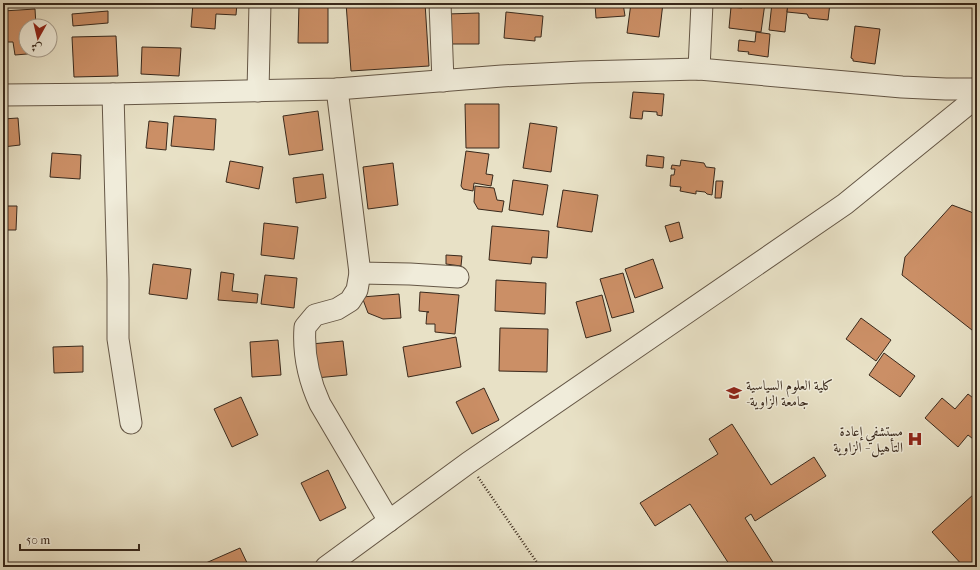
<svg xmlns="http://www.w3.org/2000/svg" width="980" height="570" font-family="'IM FELL French Canon',Amiri,serif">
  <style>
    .building { fill: #cb8f66; stroke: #39291c }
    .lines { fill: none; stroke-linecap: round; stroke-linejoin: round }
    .minor-casing { stroke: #655746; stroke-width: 23 }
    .path { stroke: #39291c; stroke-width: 2.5; stroke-dasharray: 1 2; stroke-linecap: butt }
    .minor { stroke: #f0ecda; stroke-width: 21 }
    .labels { text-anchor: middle; stroke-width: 3; stroke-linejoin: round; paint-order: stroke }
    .poi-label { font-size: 14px; fill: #39291c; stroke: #f0ecda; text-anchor: start }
  </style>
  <rect width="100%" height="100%" fill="#e8e1c6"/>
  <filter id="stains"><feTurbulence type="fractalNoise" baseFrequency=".005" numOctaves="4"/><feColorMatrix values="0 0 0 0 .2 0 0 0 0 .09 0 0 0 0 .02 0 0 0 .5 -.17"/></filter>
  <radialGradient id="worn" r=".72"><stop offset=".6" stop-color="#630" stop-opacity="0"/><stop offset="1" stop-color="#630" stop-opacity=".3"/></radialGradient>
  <g class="building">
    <polygon points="142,3 179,3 179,5 142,7"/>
    <polygon points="193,3 237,3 236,15 216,14 215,29 191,27"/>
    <polygon points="299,3 328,3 328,43 298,43"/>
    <polygon points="346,3 425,3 429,66 351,71"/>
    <polygon points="584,3 623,3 625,16 596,18 595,4 584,5"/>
    <polygon points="631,3 663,3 659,37 627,33"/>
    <polygon points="742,3 765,3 761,32 729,28 731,7 742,8"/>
    <polygon points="772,3 788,3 785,32 769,30"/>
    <polygon points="788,3 830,3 828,20 809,18 807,14 787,12"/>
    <polygon points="35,9 36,26 26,26 26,50 39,50 39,53 15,55 13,42 3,42 3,11"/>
    <polygon points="108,11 108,23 73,26 72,14"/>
    <polygon points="506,12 543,16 541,37 535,37 535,41 504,38"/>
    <polygon points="479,13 479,44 448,44 447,14"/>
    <polygon points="855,26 880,29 875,64 853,61 853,59 851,58"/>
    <polygon points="756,32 770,34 768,57 748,54 749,52 738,51 739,40 755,42"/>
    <polygon points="116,36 118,76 74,77 72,37"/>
    <polygon points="142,47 181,48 179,76 141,74"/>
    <polygon points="633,92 664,94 662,116 657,115 657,112 643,111 642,119 630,118"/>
    <polygon points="465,104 499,104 499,148 466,148"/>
    <polygon points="318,111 323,150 289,155 283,116"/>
    <polygon points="174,116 216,119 214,150 171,146"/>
    <polygon points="18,118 20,145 3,147 3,119"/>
    <polygon points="149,121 168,123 166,150 146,148"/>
    <polygon points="530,123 557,127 551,172 523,168"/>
    <polygon points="466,151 489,154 486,174 493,175 491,186 474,183 473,191 463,189 461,186"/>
    <polygon points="52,153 81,155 80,179 50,177"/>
    <polygon points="647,155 664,157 663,168 646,166"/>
    <polygon points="681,160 704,163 706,167 715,168 712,195 707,194 705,192 696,191 696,194 680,191 681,187 670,186 671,175 674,175 675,169 671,169 672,165 680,166"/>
    <polygon points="230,161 263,167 259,189 226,182"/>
    <polygon points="393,163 398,205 368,209 363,167"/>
    <polygon points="323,174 326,198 296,203 293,178"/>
    <polygon points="513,180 548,185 543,215 509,210"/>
    <polygon points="716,181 723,181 721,198 715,198"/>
    <polygon points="475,186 494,188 497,200 504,201 502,212 478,209 474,202"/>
    <polygon points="563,190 598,195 592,232 557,227"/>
    <polygon points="952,205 971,212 977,217 977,334 902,275 905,257"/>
    <polygon points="3,206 17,206 16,230 3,230"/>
    <polygon points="679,222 683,238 670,242 665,226"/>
    <polygon points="264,223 298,227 294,259 261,255"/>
    <polygon points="492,226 549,231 547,258 532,257 531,264 489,260"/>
    <polygon points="446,255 462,256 461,266 446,264"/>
    <polygon points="653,259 663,288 635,298 625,269"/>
    <polygon points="153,264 191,269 187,299 149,294"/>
    <polygon points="221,272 234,274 232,291 258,294 257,303 218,300"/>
    <polygon points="623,273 634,312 612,318 600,279"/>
    <polygon points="265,275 297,278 294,308 261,304"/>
    <polygon points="496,280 546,283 545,314 495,311"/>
    <polygon points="420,292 459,295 455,334 435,332 435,324 426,324 427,312 429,312 419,311"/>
    <polygon points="399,294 401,318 383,319 368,313 362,297"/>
    <polygon points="602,295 611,331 586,338 576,302"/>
    <polygon points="861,318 891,340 876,361 846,339"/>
    <polygon points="500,328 548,329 547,372 499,371"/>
    <polygon points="456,337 461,367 408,377 403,347"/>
    <polygon points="278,340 281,375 252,377 250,342"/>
    <polygon points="343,341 347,375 316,378 311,344"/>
    <polygon points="83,346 83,372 54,373 53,347"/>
    <polygon points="884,353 915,376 900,397 869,375"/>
    <polygon points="484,388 499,420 472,434 456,402"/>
    <polygon points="968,394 977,401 977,442 968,435 958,447 925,418 942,398 955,409"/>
    <polygon points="241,397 258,435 232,447 214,409"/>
    <polygon points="732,424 771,485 814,457 826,476 755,521 751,514 745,518 776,567 731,567 690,504 655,526 640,503 718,454 709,439"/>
    <polygon points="328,470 346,508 320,521 301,483"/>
    <polygon points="974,494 977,497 977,567 964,567 932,532"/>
    <polygon points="240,548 249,567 199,567 199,566"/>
  </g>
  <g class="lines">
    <g class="minor-casing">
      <g id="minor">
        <polyline points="440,3 443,81"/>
        <polyline points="699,69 702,3"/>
        <polyline points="337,89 360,273 410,274 458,277"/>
        <polyline points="258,91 260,3"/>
        <polyline points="113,94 118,279 118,339 131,423"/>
        <polyline points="3,95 113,94 337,89 502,76 581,72 699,69 902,87 946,89 977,89"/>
        <path d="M360,273L357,290L350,301L337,309L315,315L305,327C303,354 309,380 320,404L389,521"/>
        <polyline points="326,567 468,463 845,204 977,97"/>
      </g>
    </g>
    <polyline class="path" points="478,477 540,567"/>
    <use href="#minor" class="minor"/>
  </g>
  <defs>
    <g id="university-bare" transform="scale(1.2)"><path d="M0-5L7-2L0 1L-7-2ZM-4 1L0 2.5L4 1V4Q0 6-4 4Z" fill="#8f2418" stroke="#f0ecda" stroke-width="2.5" paint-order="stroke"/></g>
    <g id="hospital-bare" transform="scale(1.2)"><path d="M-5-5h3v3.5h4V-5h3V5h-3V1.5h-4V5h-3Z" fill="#8f2418" stroke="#f0ecda" stroke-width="2.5" paint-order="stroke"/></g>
  </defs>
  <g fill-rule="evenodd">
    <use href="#university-bare" x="734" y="393"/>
    <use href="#hospital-bare" x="915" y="439"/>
  </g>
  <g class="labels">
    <g class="poi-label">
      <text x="746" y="390">كلية العلوم السياسية<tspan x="746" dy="16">-جامعة الزاوية</tspan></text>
      <text x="903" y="436" text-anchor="end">مستشفي إعادة<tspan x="903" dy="16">التأهيل - الزاوية</tspan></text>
    </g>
  </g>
  <rect width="980" height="570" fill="none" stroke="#e8e1c6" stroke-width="16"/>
  <rect x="4" y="4" width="972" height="562" fill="none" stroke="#39291c" stroke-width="2"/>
  <rect x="8" y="8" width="964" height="554" fill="none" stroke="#39291c"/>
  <g transform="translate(38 38) rotate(188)"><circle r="19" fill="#f0ecda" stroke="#a79e8e"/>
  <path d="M0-3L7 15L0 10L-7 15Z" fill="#8f2418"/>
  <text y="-6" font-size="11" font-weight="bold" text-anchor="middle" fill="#39291c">ش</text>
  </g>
  <path d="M20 544v6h119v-6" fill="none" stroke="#39291c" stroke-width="2"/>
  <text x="26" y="544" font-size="12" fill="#39291c" stroke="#f0ecda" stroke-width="3" paint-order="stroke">50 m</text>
  <rect width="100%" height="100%" filter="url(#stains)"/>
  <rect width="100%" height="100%" fill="url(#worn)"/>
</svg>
